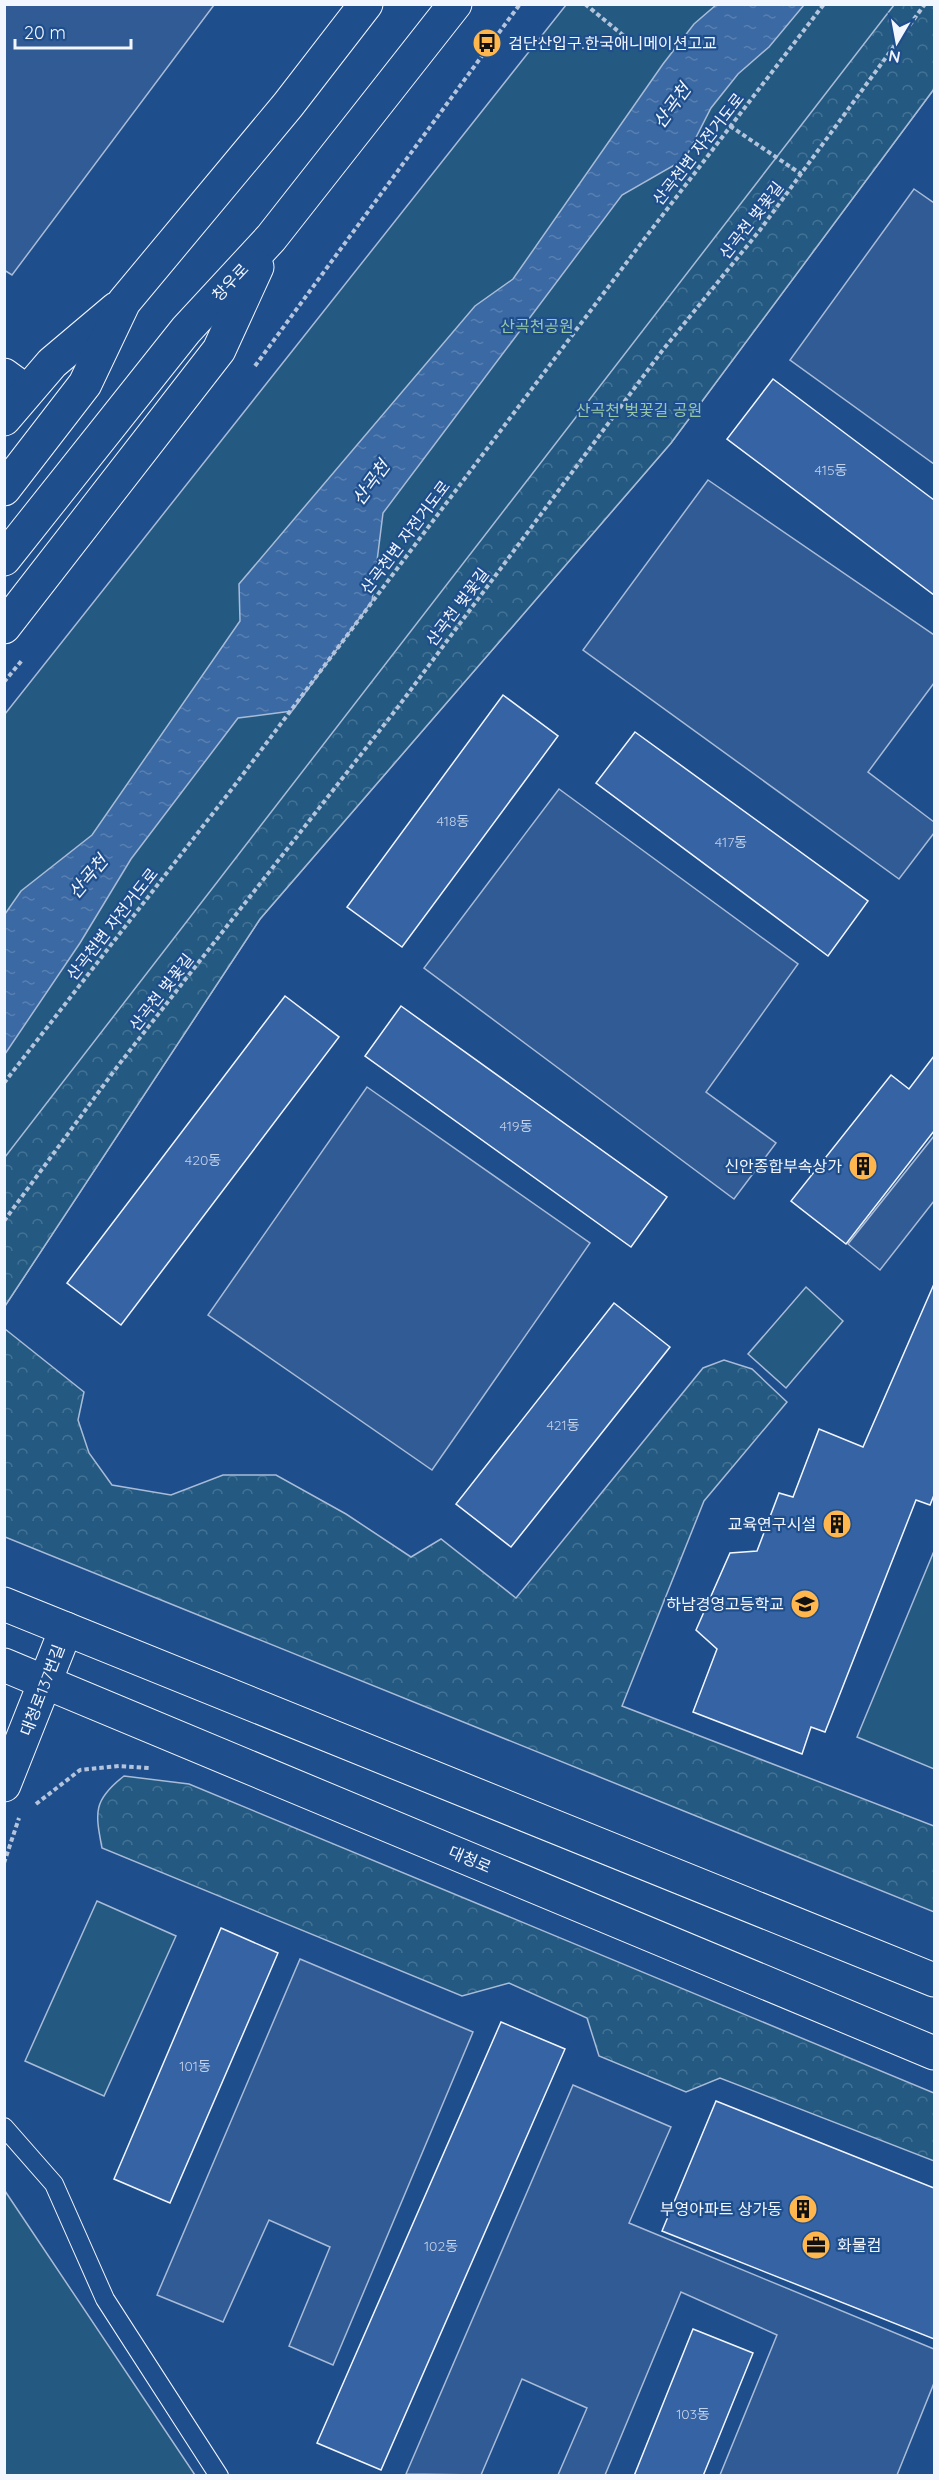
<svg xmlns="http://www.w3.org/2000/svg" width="939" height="2480" font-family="Quicksand,'Noto Sans KR',sans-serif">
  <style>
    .green { fill: #245a82; stroke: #a8bbd7; stroke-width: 1.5 }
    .forest { fill: url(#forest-crowns); stroke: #a8bbd7; stroke-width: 1.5 }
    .parking { fill: #305b95; stroke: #a8bbd7; stroke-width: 1.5 }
    .water { fill: url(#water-ripples); stroke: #a8bbd7; stroke-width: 1.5 }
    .building { fill: #3563a3; stroke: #f2f6ff; stroke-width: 1.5 }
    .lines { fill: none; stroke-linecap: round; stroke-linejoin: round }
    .service-casing { stroke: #f2f6ff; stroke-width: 20 }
    .minor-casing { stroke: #f2f6ff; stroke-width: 35 }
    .secondary-casing { stroke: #f2f6ff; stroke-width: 35 }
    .primary-casing { stroke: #f2f6ff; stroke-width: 35 }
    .path { stroke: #b3c4dc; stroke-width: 4; stroke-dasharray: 4.5 3; stroke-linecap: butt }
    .service { stroke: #1f4e8c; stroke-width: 18 }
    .minor { stroke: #1f4e8c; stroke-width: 33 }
    .secondary { stroke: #1f4e8c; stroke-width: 33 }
    .primary { stroke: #1f4e8c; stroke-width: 33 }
    .labels { text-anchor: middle; stroke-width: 4.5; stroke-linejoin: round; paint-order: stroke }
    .number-label { font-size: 14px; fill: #c3d1e8 }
    .poi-label { font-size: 16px; fill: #f2f6ff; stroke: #1f4e8c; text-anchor: end }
    .street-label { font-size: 16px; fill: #f2f6ff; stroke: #1f4e8c }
    .park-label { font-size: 16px; fill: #97c8a6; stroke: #1f4e8c }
    .water-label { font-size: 18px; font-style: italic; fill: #f2f6ff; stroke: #1f4e8c }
  </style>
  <defs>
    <pattern id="forest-crowns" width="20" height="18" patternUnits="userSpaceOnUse" patternTransform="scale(1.5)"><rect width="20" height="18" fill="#245a82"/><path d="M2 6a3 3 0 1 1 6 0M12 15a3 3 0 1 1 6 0" fill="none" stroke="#447295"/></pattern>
    <pattern id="water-ripples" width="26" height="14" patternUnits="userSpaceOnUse" patternTransform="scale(1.5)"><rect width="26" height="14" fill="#3b69a3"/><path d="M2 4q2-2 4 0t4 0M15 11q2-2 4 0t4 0" fill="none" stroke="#587fb1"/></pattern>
  </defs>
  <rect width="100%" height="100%" fill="#1f4e8c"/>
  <g class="green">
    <polygon points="566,5 934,5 934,89 671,443 260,919 5,1306 5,714"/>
    <polygon points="806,1287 843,1321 786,1388 748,1354"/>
    <polygon points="934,1551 934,1769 857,1737"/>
    <polygon points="97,1901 176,1936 104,2096 25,2061"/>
    <polygon points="5,2191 195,2475 5,2475"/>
  </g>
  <g class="forest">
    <polygon points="894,5 934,5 934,89 671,443 260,919 5,1306 5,1157"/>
    <polygon points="5,1329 84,1392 78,1420 89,1453 112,1485 171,1495 223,1475 276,1475 346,1514 411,1557 441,1539 516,1598 703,1368 724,1360 752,1369 787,1402 704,1501 622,1706 934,1826 934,1912 5,1537"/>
    <path d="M124,1776L189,1784L934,2093V2161L720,2078L686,2092L599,2056L587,2018L509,1983L462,1996L102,1848C95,1812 93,1800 124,1776Z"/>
  </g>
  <g class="parking">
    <polygon points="5,4 214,5 12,275 4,270"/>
    <polygon points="914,189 934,203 934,464 790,360"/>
    <polygon points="708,480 934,635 934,683 868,772 934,822 934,833 899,879 583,650"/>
    <polygon points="559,789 798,964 706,1092 776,1143 734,1199 424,968"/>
    <polygon points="367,1087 590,1243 432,1470 208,1315"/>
    <polygon points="934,1136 934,1201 880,1270 848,1244"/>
    <polygon points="300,1959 473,2032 333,2365 289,2346 330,2247 269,2220 223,2322 157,2295"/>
    <polygon points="573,2085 671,2127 629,2223 934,2349 934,2383 897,2475 720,2475 777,2335 681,2292 605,2475 558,2475 587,2408 522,2379 481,2475 406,2474"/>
  </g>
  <polygon class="water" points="716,5 804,5 769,47 738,74 711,108 685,159 622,195 383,513 372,601 292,711 238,718 131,859 80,943 5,1054 5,914 21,891 92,835 240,621 239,584 475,306 513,279 663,64 694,24"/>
  <g class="building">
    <polygon points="773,379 934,500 934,595 727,439"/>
    <polygon points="503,695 558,736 402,947 347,907"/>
    <polygon points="635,732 868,901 828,956 596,783"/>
    <polygon points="285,996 339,1037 121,1325 67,1283"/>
    <polygon points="401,1006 667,1197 631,1247 365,1056"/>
    <polygon points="934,1056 934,1131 846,1244 791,1201 891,1075 909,1089"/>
    <polygon points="934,1284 934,1495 930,1505 916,1500 825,1732 811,1727 802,1754 693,1712 717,1649 696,1630 730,1553 757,1551 779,1493 793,1497 819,1429 863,1447"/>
    <polygon points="614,1303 670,1347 511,1547 456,1504"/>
    <polygon points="221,1928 278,1953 170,2203 114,2179"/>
    <polygon points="501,2022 565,2049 381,2470 317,2443"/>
    <polygon points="716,2101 934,2188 934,2339 662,2231"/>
    <polygon points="693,2329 753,2353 703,2476 634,2476"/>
  </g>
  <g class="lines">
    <g class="service-casing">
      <polyline id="service" points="4,2127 54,2184 105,2299 219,2476"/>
    </g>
    <g class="minor-casing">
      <polyline id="minor" points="4,375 26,391"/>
    </g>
    <g class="secondary-casing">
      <polyline id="secondary" points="4,1785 66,1629"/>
    </g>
    <g class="primary-casing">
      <g id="primary">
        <polyline points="4,419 52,363 116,309"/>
        <polyline points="4,489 85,384 124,302 288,105 366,4"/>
        <polyline points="4,559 186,330 271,238 455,4"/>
        <polyline points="4,627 219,350 257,267"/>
        <polyline points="4,1604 934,1980"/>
        <polyline points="4,1665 934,2053"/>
      </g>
    </g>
    <g class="path">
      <polyline points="585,4 624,36"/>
      <polyline points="730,126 801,174"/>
      <polyline points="255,366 520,4"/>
      <polyline points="4,682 23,659"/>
      <polyline points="4,1083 238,781 642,242 824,4"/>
      <polyline points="4,1221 117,1067 398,707 662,351 760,230 925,4"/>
      <polyline points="36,1804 80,1770 119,1766 149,1768"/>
      <polyline points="4,1863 19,1818"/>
    </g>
    <use href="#service" class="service"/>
    <use href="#minor" class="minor"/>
    <use href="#secondary" class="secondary"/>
    <use href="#primary" class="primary"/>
  </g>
  <defs>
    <g id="bus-disc" transform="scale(1.5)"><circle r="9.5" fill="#ffb74d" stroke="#1f4e8c"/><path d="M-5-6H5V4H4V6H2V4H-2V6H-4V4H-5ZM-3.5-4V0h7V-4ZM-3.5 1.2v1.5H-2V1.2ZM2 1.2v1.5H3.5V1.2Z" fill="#111"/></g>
    <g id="building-disc" transform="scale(1.5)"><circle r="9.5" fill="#ffb74d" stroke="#1f4e8c"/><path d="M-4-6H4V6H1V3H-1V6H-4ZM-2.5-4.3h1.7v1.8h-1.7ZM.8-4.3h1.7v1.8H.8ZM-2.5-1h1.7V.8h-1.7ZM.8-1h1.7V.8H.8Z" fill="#111"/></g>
    <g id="school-disc" transform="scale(1.5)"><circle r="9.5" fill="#ffb74d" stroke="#1f4e8c"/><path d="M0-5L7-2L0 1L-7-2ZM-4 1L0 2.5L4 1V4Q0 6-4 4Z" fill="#111"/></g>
    <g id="office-disc" transform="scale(1.5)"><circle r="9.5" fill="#ffb74d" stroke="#1f4e8c"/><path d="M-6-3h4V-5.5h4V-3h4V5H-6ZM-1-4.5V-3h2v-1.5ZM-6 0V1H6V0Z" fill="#111"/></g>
  </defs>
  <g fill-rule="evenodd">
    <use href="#bus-disc" x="487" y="43"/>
    <use href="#building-disc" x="863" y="1166"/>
    <use href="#building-disc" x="837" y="1524"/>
    <use href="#school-disc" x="805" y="1604"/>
    <use href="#building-disc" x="803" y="2209"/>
    <use href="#office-disc" x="816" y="2245"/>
  </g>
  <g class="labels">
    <g class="number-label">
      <text x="831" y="475">415동</text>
      <text x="453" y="826">418동</text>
      <text x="731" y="847">417동</text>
      <text x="516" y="1131">419동</text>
      <text x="203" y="1165">420동</text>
      <text x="563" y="1430">421동</text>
      <text x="195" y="2071">101동</text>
      <text x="441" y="2251">102동</text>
      <text x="693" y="2419">103동</text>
    </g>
    <g class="poi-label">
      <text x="508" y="49" text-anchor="start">검단산입구.한국애니메이션고교</text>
      <text x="842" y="1172">신안종합부속상가</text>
      <text x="816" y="1530">교육연구시설</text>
      <text x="784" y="1610">하남경영고등학교</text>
      <text x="782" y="2215">부영아파트 상가동</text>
      <text x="837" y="2251" text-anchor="start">화물컴</text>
    </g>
    <g class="street-label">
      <text transform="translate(698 149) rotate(-52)" y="6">산곡천변 자전거도로</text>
      <text transform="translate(751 220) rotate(-52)" y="6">산곡천 벚꽃길</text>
      <text transform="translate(230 282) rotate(-47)" y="6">창우로</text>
      <text transform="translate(405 537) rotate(-53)" y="6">산곡천변 자전거도로</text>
      <text transform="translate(457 607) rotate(-53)" y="6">산곡천 벚꽃길</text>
      <text transform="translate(112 924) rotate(-52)" y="6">산곡천변 자전거도로</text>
      <text transform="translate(161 992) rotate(-52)" y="6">산곡천 벚꽃길</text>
      <text transform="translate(42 1690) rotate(-69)" y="6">대청로137번길</text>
      <text transform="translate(470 1859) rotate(23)" y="6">대청로</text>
    </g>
    <g class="park-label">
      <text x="537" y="332">산곡천공원</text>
      <text x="639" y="416">산곡천 벚꽃길 공원</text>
    </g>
    <g class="water-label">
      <text transform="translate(672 106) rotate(-54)" y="6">산곡천</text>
      <text transform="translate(371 483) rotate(-54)" y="6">산곡천</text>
      <text transform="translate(88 877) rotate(-50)" y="6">산곡천</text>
    </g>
  </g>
  <rect width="939" height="2480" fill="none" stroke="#f2f6ff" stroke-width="12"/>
  <g transform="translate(897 42) rotate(190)" stroke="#1f4e8c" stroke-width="4.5" paint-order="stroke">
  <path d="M0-4.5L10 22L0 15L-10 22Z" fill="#f2f6ff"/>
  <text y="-9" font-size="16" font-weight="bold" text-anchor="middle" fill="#f2f6ff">N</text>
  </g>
  <path d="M15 39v9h116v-9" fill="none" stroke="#f2f6ff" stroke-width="3"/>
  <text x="24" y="39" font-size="18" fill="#f2f6ff" stroke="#1f4e8c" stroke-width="4.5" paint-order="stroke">20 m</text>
</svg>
